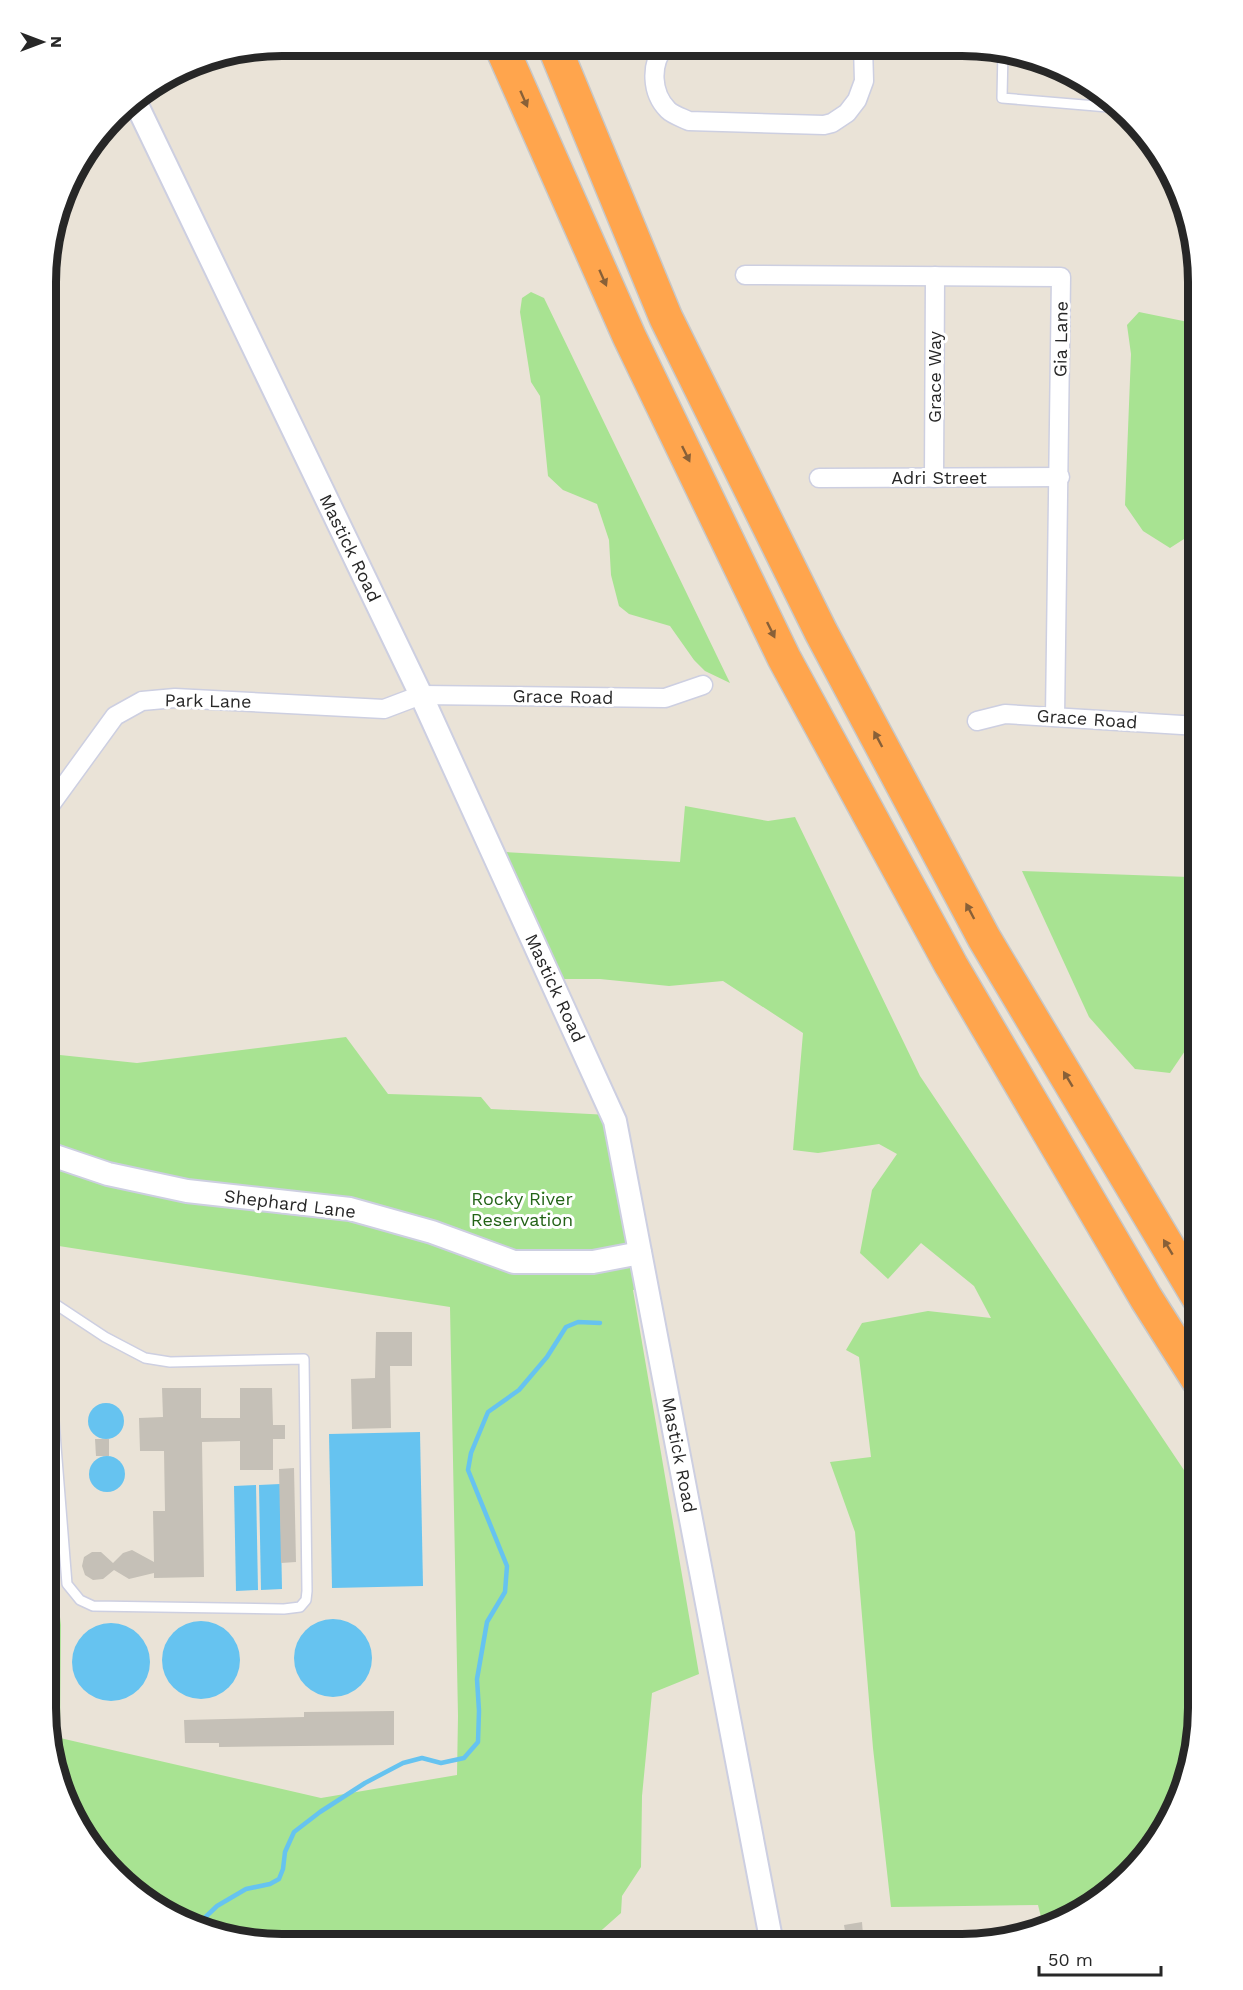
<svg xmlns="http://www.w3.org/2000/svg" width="1243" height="1990" font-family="'Work Sans',sans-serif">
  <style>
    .green { fill: #a8e392 }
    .water { fill: #66c3f0 }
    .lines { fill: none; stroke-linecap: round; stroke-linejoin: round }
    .stream { stroke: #66c3f0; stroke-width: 4.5 }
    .building { fill: #c5c0b7 }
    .service-casing { stroke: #cdcfe1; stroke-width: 12 }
    .minor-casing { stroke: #cdcfe1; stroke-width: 21 }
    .tertiary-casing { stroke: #cdcfe1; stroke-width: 26 }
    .motorway-casing { stroke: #c7c7c7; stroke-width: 36 }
    .service { stroke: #fff; stroke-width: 9 }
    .minor { stroke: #fff; stroke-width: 18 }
    .tertiary { stroke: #fff; stroke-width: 22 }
    .motorway { stroke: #ffa54d; stroke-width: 33 }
    .oneway { fill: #886038 }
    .labels { text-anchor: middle; stroke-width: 6; stroke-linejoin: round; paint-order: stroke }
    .street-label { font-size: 18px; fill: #272727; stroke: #fff }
    .park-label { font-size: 18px; fill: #236317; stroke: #fff }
    .rim { fill: none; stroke: #272727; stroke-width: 8 }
  </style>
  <rect width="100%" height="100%" fill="#eae3d7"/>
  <g class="green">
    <polygon points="282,45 350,45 350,47 250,57 247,52"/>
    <polygon points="531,292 544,298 730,683 705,671 694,660 670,626 629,614 619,606 611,575 609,540 597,504 563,490 548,476 540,396 531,382 520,312 522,298"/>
    <polygon points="1139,312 1198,324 1198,530 1170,548 1143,531 1125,505 1131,354 1127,325"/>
    <polygon points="685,806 768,821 795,817 920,1076 1198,1491 1197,1724 1180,1798 1149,1852 1105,1896 1051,1927 1044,1929 1038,1905 891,1907 873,1748 855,1532 830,1462 871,1457 859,1357 846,1350 862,1323 928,1311 991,1318 974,1286 921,1243 888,1279 860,1253 872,1190 897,1154 879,1144 818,1153 793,1150 803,1033 723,981 669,986 600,979 563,979 505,852 680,862"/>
    <polygon points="1022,871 1189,877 1187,1048 1170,1073 1135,1069 1089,1017"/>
    <polygon points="346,1037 388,1094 481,1097 491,1109 609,1115 642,1288 633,1290 699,1674 652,1693 642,1796 641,1867 622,1896 621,1913 586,1944 251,1943 191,1927 137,1896 94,1852 63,1798 45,1708 45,1497 61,1625 60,1738 321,1798 457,1775 458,1716 450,1307 46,1244 46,1042 60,1055 137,1063"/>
  </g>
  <g class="water">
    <circle cx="106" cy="1421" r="18"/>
    <polygon points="420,1432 423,1586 332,1588 329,1434"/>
    <circle cx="107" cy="1474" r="18"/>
    <polygon points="280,1484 282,1589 261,1590 259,1485"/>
    <polygon points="256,1485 258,1590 236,1591 234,1486"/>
    <circle cx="333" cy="1658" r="39"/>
    <circle cx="201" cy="1660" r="39"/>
    <circle cx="111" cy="1662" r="39"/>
  </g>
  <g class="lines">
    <polyline class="stream" points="194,1928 217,1906 246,1889 270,1884 279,1879 283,1869 285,1852 294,1832 320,1812 365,1783 403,1763 422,1758 441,1763 464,1758 478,1742 479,1711 477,1679 487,1622 505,1592 507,1566 468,1470 471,1453 488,1412 519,1390 547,1357 566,1327 578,1322 600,1323"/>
  </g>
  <g class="building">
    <polygon points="376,1332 412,1332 412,1366 390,1366 391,1428 352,1429 351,1379 375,1378"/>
    <polygon points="162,1388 201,1388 201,1418 240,1418 240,1388 272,1388 273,1425 285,1425 285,1439 273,1439 273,1470 240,1470 240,1441 202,1442 204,1577 154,1578 154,1573 129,1579 114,1570 103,1579 93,1580 85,1575 82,1566 84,1557 92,1552 101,1552 113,1563 123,1553 132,1550 154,1562 153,1511 165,1511 164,1451 140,1451 139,1418 163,1417"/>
    <polygon points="95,1439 109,1439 109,1456 96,1456"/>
    <polygon points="294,1468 296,1562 281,1563 279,1469"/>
    <polygon points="394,1711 394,1745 219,1747 219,1743 185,1743 184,1720 304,1717 304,1712"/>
    <polygon points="862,1922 863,1935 846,1937 844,1925"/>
  </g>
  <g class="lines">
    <g class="service-casing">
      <g id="service">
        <polyline points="1003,50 1002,98 1120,108"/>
        <polyline points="46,1297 46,1298 105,1337 145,1358 170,1362 304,1359 307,1591 306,1600 300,1607 284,1609 93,1606 80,1600 67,1584 46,1321 46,1298"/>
      </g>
    </g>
    <g class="minor-casing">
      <g id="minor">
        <path d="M665,46C650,64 651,93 668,110C673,115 683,118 689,121L824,125L832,123L847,113L857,100L864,81L863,47"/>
        <polyline points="745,275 1061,277 1055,717"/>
        <polyline points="819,478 1060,477"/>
        <polyline points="934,478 935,276"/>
        <polyline points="977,721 1005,714 1198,726"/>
        <polyline points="46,811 115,716 142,701 175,698 384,709 421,695 665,698 703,685"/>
      </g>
    </g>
    <g class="tertiary-casing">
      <g id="tertiary">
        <polyline points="134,99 421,695 615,1121 772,1944"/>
        <polyline points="46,1153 108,1174 187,1191 350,1209 432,1232 514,1262 593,1262 640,1253"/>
      </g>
    </g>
    <g class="motorway-casing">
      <g id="motorway">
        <polyline points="501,46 629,336 784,658 951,965 1146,1298 1198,1380"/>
        <polyline points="554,46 666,318 821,632 984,938 1198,1297"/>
      </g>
    </g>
    <use href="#service" class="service"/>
    <use href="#minor" class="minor"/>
    <use href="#tertiary" class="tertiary"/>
    <use href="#motorway" class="motorway"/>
  </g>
  <defs><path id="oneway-solid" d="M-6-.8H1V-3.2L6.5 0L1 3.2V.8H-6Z" transform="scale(1.5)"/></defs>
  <g class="oneway">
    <use href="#oneway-solid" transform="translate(524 99) rotate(66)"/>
    <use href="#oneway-solid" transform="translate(603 278) rotate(66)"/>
    <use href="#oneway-solid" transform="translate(686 454) rotate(64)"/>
    <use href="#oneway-solid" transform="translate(771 630) rotate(64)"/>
    <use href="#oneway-solid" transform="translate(878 739) rotate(-118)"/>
    <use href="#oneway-solid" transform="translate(970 911) rotate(-118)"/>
    <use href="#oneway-solid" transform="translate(1068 1079) rotate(-121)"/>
    <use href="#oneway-solid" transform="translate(1168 1247) rotate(-121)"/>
  </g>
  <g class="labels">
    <g class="street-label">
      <text transform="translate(1061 339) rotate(-89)" y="6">Gia Lane</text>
      <text transform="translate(935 377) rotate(-90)" y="6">Grace Way</text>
      <text x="939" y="484">Adri Street</text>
      <text transform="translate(350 548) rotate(64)" y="6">Mastick Road</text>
      <text transform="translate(563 697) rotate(1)" y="6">Grace Road</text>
      <text transform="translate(208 701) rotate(1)" y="6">Park Lane</text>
      <text transform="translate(1087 719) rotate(4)" y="6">Grace Road</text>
      <text transform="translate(555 988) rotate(65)" y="6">Mastick Road</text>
      <text transform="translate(290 1204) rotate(7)" y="6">Shephard Lane</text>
      <text transform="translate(679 1455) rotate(79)" y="6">Mastick Road</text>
    </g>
    <g class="park-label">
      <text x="522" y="1205">Rocky River<tspan x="522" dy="21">Reservation</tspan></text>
    </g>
  </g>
  <path d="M0 0H1243V1990H0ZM282 56H962A226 226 0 0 1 1188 282V1708A226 226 0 0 1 962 1934H282A226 226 0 0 1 56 1708V282A226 226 0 0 1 282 56Z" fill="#fff" fill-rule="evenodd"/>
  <path class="rim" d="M282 56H962A226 226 0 0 1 1188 282V1708A226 226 0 0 1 962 1934H282A226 226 0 0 1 56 1708V282A226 226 0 0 1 282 56Z"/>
  <g transform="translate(42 42) rotate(90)" stroke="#ffffff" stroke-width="4.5" paint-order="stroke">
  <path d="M0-4.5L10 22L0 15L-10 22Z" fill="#272727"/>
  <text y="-9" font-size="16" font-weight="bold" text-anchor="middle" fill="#272727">N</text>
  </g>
  <path d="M1039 1966v9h122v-9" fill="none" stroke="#272727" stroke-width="3"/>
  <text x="1048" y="1966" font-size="18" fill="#272727" stroke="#ffffff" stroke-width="4.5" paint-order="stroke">50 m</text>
</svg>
